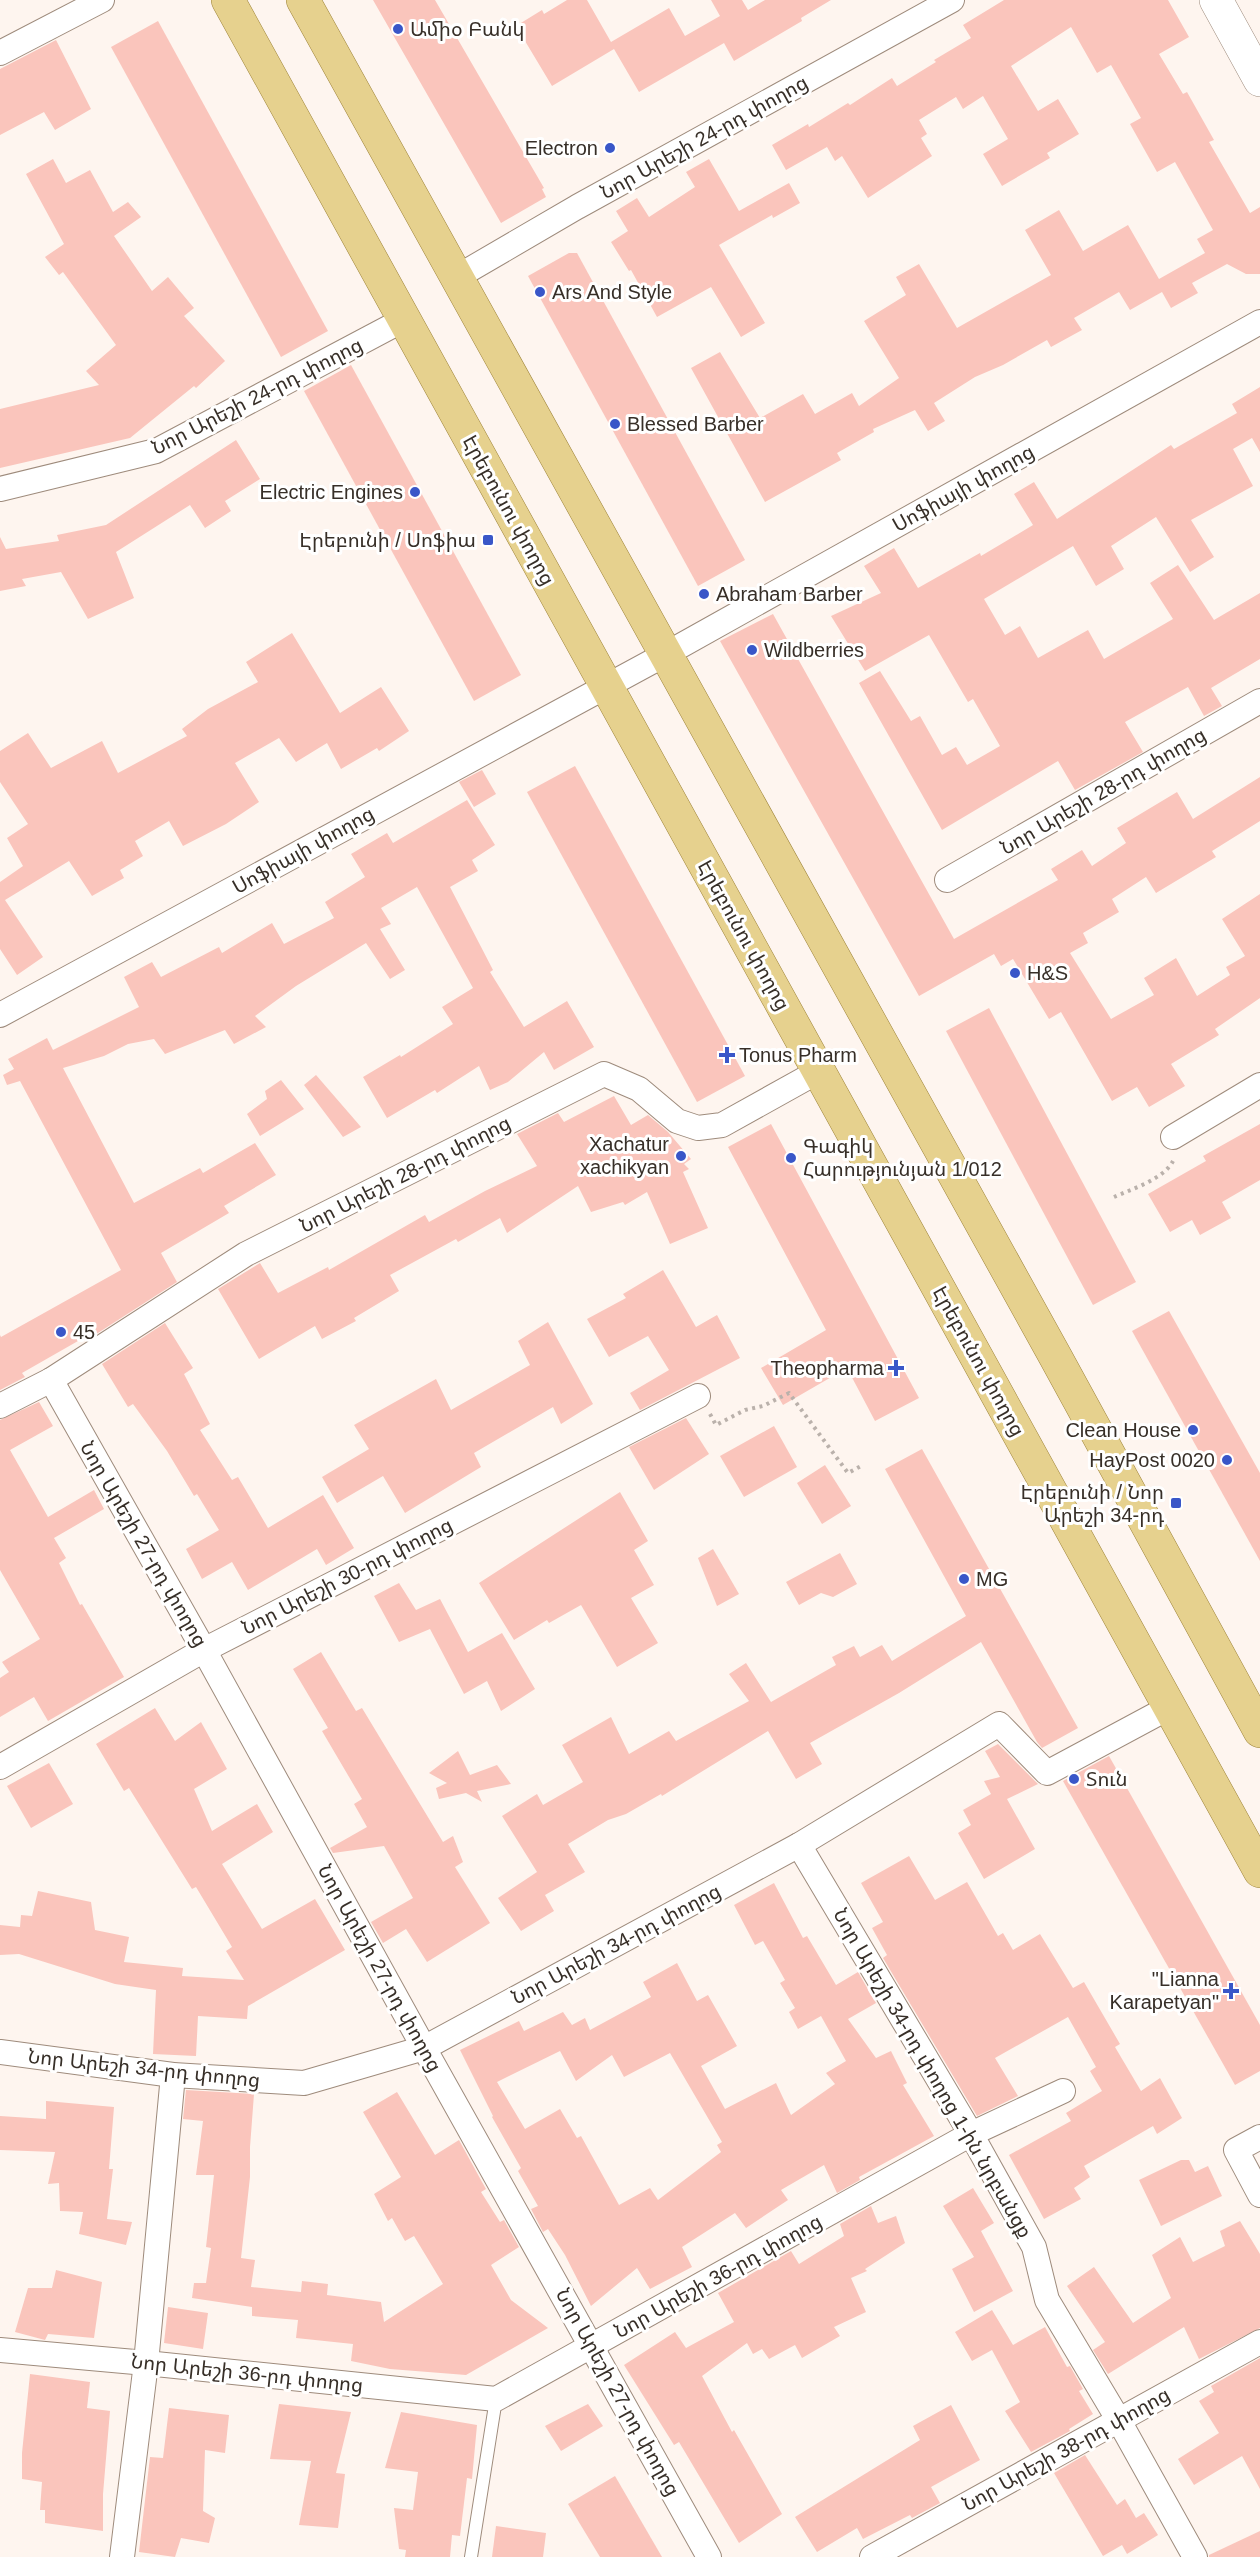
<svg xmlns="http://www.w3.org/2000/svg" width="1260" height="2557" font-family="Arial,'Noto Sans Armenian',sans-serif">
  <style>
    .building { fill: #fac5bc; fill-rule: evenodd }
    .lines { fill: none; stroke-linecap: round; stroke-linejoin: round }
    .lane-casing { stroke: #9e8b7c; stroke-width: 14 }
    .street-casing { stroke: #9e8b7c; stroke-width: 26 }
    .secondary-casing { stroke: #9e8b7c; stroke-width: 34 }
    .primary-casing { stroke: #9e843a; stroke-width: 34 }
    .path { stroke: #bab1ab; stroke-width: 4; stroke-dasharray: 3 4.5; stroke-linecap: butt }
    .lane { stroke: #fff; stroke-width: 12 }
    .street { stroke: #fff; stroke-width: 24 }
    .secondary { stroke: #fff; stroke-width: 33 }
    .primary { stroke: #e6d18e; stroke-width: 33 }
    .poi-dot { fill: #3956c8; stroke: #fff; stroke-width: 2 }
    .labels { text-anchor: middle; stroke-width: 6; stroke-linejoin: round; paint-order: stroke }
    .poi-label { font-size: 20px; fill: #372f28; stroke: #fff; text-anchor: start }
    .street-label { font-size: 20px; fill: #372f28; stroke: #fff }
  </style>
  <rect width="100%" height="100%" fill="#fef5ef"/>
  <g class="building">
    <polygon points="373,0 435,0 544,188 542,189 546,197 501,223"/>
    <polygon points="567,0 587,0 611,42 669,8 685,36 720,16 711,0 742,0 748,10 765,0 831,0 801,18 802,21 734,61 724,43 639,92 614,49 552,86 516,26 542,10 544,14"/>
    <polygon points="1004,0 1168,0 1189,37 1159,54 1183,94 1187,92 1214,140 1209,142 1250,213 1260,207 1260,274 1246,274 1227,264 1192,283 1198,293 1171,308 1162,292 1130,310 1119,292 1074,318 1082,330 1051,347 1047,340 1003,365 975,377 934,403 945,421 928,431 915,410 873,429 874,432 837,453 841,460 765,502 691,368 720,352 760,418 803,394 815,414 852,393 859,406 899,378 864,321 906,295 896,277 919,264 957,328 1051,275 1025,230 1059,210 1083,251 1128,225 1159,279 1205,253 1197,239 1213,230 1175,162 1157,172 1130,124 1141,118 1111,65 1097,73 1071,27 1011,66 1038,111 1058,99 1079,134 1047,153 1050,158 1002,186 983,154 1008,139 983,96 963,109 956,97 919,120 927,134 921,138 932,156 868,198 842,156 835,161 827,147 786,170 772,145 808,124 809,127 848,103 850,105 892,78 897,86 936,62 934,60 971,38 963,25"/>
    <polygon points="158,21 328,331 281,357 111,47"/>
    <polygon points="56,40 91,109 55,130 44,112 0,135 0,69"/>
    <polygon points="53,159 66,183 90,170 113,212 128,202 141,217 114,236 152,291 168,277 194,308 184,316 225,361 196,388 194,386 130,438 0,468 0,409 99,385 86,371 116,345 63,272 59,275 45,257 64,244 26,174"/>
    <polygon points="709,159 739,211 789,183 800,203 773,218 772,215 719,245 765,323 741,337 711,287 657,317 631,270 629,271 611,242 628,231 616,211 637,198 649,217 695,187 686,172"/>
    <polygon points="569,253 577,253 745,560 698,586 528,276"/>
    <polygon points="351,365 521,675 474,701 304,391"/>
    <polygon points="1260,387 1260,452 1252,438 1233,449 1253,486 1191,520 1214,557 1190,572 1156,517 1111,546 1124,569 1096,586 1073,546 984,599 1005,635 1020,626 1038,658 1088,630 1104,659 1173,619 1150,583 1178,565 1214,620 1260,593 1260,659 1211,688 1222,706 1204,716 1188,687 1125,722 1143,752 1075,790 1058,761 942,830 859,683 880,671 911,721 920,716 942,755 956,747 967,765 1000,746 973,699 968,702 929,635 865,671 831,616 881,593 864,566 894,548 918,588 980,553 981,556 1033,525 1014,494 1034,482 1057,519 1171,445 1174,449 1237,413 1232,404"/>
    <polygon points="236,440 260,479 225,501 231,511 205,528 190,505 116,552 134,598 88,619 61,572 22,579 26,586 0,591 0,537 6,549 59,541 57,535 106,525"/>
    <polygon points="773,614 954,939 1058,880 1051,869 1082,850 1092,866 1126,843 1117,828 1177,792 1193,819 1260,777 1260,821 1212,851 1216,857 1156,893 1146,877 1112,899 1119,912 1083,933 1088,943 1070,953 1111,1019 1154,995 1144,978 1176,958 1197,996 1230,975 1226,967 1245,956 1222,919 1260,894 1260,998 1215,1029 1219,1035 1171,1064 1185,1086 1149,1107 1137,1087 1112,1101 1061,1012 1049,1019 1013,959 1001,966 994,954 919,996 720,641"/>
    <polygon points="292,633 340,713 381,687 409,731 379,751 377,748 341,769 327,743 296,762 279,738 235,763 259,802 226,824 183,846 169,821 135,841 143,856 120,870 124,878 92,896 69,861 5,900 43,957 17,975 0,949 0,882 23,866 7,838 28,824 0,782 0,751 28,733 51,768 102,741 118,773 187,736 182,729 208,709 258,682 246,662"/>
    <polygon points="575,766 745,1076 697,1102 527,792"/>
    <polygon points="482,770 496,794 474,807 459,782"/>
    <polygon points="467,800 495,845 472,860 478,871 450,887 493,970 490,972 524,1027 567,1001 594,1047 554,1070 544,1052 508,1082 490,1090 479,1066 437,1093 435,1090 387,1118 363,1077 400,1055 401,1057 453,1024 442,1007 473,988 417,887 381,908 391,924 380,929 405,970 390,979 366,943 296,986 255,1016 266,1027 234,1044 225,1030 165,1054 154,1039 128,1044 104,1056 63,1068 134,1203 200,1168 203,1173 255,1143 276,1175 224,1206 229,1213 161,1253 177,1282 87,1340 85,1337 22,1373 25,1377 0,1390 0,1335 1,1337 121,1270 20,1081 7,1085 3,1075 14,1069 8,1059 47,1038 53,1050 139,1007 124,977 152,962 161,977 219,947 222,953 272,923 284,944 334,918 325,902 365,877 351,854 387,833 393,843"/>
    <polygon points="989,1008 1136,1282 1093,1305 946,1031"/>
    <polygon points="316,1075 361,1127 343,1137 304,1085"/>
    <polygon points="281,1080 304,1109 260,1136 247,1114 267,1099 265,1091"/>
    <polygon points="614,1096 631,1125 648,1115 668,1132 691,1159 684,1164 689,1169 683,1172 708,1228 670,1244 647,1192 625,1205 623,1202 591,1212 578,1186 507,1233 500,1218 458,1242 456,1239 390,1275 399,1291 354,1318 356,1321 322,1339 315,1326 259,1359 218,1289 260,1263 278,1293 328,1267 329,1270 425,1215 429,1222 485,1191 537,1166 517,1134 558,1113 564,1122"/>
    <polygon points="771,1124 919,1398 875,1421 847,1368 783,1405 761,1368 826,1330 728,1147"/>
    <polygon points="1260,1124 1260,1180 1222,1202 1231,1218 1200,1235 1192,1220 1170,1232 1148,1194 1206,1161 1203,1156"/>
    <polygon points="663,1270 696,1327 717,1315 740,1358 640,1410 630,1393 669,1370 648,1336 609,1357 587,1319 626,1298 623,1294"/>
    <polygon points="1169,1311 1260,1473 1260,1561 1132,1331"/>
    <polygon points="548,1322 593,1404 561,1424 553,1407 474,1453 481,1467 405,1513 383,1476 337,1503 322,1477 369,1449 354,1425 436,1379 451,1410 530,1365 518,1341"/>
    <polygon points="165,1323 193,1368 184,1374 210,1424 200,1430 232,1480 238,1477 268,1528 323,1495 354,1548 326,1565 317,1549 248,1590 232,1562 202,1579 186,1549 219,1530 197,1494 194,1496 167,1451 133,1404 128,1407 102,1364"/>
    <polygon points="39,1402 53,1426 10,1450 48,1517 94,1490 104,1509 54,1538 66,1558 59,1563 80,1605 82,1604 124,1677 48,1721 34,1697 0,1717 0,1678 9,1672 2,1662 40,1639 0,1570 0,1420"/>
    <polygon points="686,1418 709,1454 654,1490 629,1447"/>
    <polygon points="774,1426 797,1467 744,1497 720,1456"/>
    <polygon points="922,1449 1078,1728 1042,1748 1037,1742 981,1642 899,1693 810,1743 822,1764 796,1779 768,1731 662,1796 661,1794 626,1814 608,1820 568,1844 585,1872 545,1895 554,1911 521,1931 498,1898 537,1872 502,1816 537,1794 543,1805 583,1782 562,1745 611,1717 629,1754 669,1731 676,1741 749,1701 729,1674 746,1663 771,1702 836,1665 832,1657 854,1646 860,1657 882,1645 892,1661 966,1616 885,1469"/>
    <polygon points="825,1465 851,1506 822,1524 797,1483"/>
    <polygon points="620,1492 648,1541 634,1550 654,1585 631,1598 658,1643 617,1667 581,1605 549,1623 547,1620 514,1640 479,1583"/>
    <polygon points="713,1549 739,1594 717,1606 698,1558"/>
    <polygon points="840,1553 857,1584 833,1597 821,1593 799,1605 786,1582"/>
    <polygon points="399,1583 416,1610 440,1599 468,1652 502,1633 535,1689 501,1711 487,1681 464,1694 430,1629 399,1642 374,1596"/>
    <polygon points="321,1652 356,1711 362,1708 443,1842 453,1836 463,1862 455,1867 490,1923 427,1962 406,1929 383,1943 371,1922 413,1898 384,1846 333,1853 330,1848 367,1827 354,1804 362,1799 322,1731 328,1728 293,1669"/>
    <polygon points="155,1708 175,1741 201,1722 227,1769 194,1789 212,1831 257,1804 273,1832 222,1864 262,1929 315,1899 345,1950 248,2006 247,2019 198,2016 196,2056 153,2054 156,1990 115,1984 19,1954 0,1955 0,1925 20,1927 21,1915 32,1916 38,1891 91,1902 95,1930 129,1937 124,1962 183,1968 182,1976 244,1980 226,1951 232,1947 196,1887 192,1889 129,1788 124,1791 96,1744"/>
    <polygon points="998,1744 1038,1784 1007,1799 1035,1849 984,1879 958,1833 971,1825 963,1810 991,1794 984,1781 1000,1777 985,1751"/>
    <polygon points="458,1751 470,1775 497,1765 511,1784 477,1791 482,1802 466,1793 439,1799 436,1788 447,1783 429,1773"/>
    <polygon points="1109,1756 1260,2025 1260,2071 1235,2085 1063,1781"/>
    <polygon points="49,1763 73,1804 31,1828 7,1786"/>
    <polygon points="909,1856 935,1900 967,1882 998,1936 1003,1933 1013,1950 1040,1934 1073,1988 1084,1982 1120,2044 1115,2047 1141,2091 1160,2078 1182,2118 1157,2134 1153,2126 1084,2166 1090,2177 1074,2188 1081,2199 1044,2219 1009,2155 1071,2121 1066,2113 1102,2091 1090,2071 1096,2067 1068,2017 995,2058 1018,2096 977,2116 883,1958 887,1955 872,1928 883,1922 861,1883"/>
    <path d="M774,1883L803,1938L807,1936L836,1985L858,1972L876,2003L848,2019L876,2058L891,2051L907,2083L903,2085L934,2136L859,2177L860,2180L837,2193L824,2165L781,2190L788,2200L746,2228L735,2213L682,2247L692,2267L650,2289L637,2268L591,2306L565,2255L548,2229L543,2232L531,2209L538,2206L518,2171L521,2168L492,2117L493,2116L460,2050L519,2021L524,2031L563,2012L572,2025L585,2018L590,2030L651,1997L643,1982L677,1963L697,2001L708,1995L737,2046L701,2066L725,2109L776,2083L791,2115L835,2084L826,2073L846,2061L821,2016L798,2029L789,2012L795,2008L780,1983L785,1980L763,1941L755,1945L734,1905ZM560,2051L576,2081L612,2055L624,2077L670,2053L722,2142L717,2145L721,2152L658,2200L650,2188L619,2205L581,2136L577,2138L560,2109L525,2129L497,2082Z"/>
    <polygon points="186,2090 254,2094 250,2147 250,2177 241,2258 255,2260 251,2287 301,2292 302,2281 328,2284 327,2295 381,2302 384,2322 443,2284 414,2236 405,2241 392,2218 388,2221 374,2194 401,2177 363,2112 397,2092 435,2155 459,2140 482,2182 486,2189 481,2192 500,2222 504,2220 519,2247 491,2265 511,2300 548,2328 466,2375 390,2369 351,2361 353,2344 296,2338 298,2320 252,2316 252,2307 192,2298 194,2283 206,2283 211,2248 206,2247 214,2175 196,2175 203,2121 183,2119"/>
    <polygon points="46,2101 114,2107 109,2169 113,2169 107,2219 132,2222 126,2245 79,2234 83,2212 60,2211 59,2183 48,2184 55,2152 0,2150 0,2116 46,2119"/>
    <polygon points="1181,2160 1189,2160 1195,2172 1208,2166 1222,2196 1161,2226 1139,2180"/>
    <polygon points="973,2188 994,2223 981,2231 1013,2291 974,2312 952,2269 974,2257 943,2206"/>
    <polygon points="871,2206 878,2223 896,2216 905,2243 865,2269 867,2271 851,2278 866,2312 834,2327 840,2336 802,2358 795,2345 769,2359 762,2349 753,2354 747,2343 702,2376 732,2432 734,2430 782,2514 739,2543 679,2442 674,2445 624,2365 675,2332 686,2348 734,2322 718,2293 791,2251 799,2264 844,2236 840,2224"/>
    <polygon points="1240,2221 1260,2254 1260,2328 1199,2359 1184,2327 1108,2374 1093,2350 1105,2342 1067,2286 1094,2267 1133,2323 1171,2298 1152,2255 1180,2237 1193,2262 1225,2246 1220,2231"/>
    <polygon points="56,2270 102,2282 94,2338 48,2334 45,2340 15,2332 28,2288 52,2288"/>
    <polygon points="168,2307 208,2313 203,2349 164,2343"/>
    <polygon points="992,2310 1013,2345 1045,2327 1067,2367 1070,2366 1083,2389 1079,2391 1093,2414 1069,2429 1070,2431 1031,2452 1005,2411 1020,2402 992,2350 972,2361 955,2332"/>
    <polygon points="1260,2358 1260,2489 1242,2456 1194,2485 1178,2459 1219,2433 1199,2401 1214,2392 1211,2386"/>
    <polygon points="30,2374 90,2382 87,2408 110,2411 103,2494 103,2531 45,2523 45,2510 40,2510 42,2482 22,2479 22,2453"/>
    <polygon points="279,2404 351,2412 336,2473 345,2474 338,2528 299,2525 311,2461 270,2459"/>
    <polygon points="588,2404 603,2426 561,2451 545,2426"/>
    <polygon points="951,2405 980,2460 931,2487 940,2503 912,2518 910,2515 863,2539 857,2528 817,2552 795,2517 920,2440 913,2426"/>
    <polygon points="169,2408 229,2415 225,2453 205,2450 203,2511 215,2518 209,2543 181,2538 175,2557 139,2552 150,2457 163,2458"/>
    <polygon points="401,2412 477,2425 472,2479 467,2478 460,2536 452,2535 450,2557 405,2557 406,2550 399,2549 394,2508 413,2510 418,2472 385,2468"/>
    <polygon points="1085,2455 1117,2505 1125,2499 1136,2518 1144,2513 1158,2535 1127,2554 1122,2545 1103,2556 1054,2473"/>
    <polygon points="615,2476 662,2557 600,2557 568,2504"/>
    <polygon points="496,2526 546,2533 543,2557 492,2557"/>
    <polygon points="1260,2531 1260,2557 1209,2557 1209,2555"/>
  </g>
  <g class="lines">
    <g class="lane-casing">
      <polyline id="lane" points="471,2557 496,2399"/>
    </g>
    <g class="street-casing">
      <g id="street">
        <polyline points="0,53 102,0"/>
        <polyline points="457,277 577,207 952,0"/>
        <polyline points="0,489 156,451 405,319"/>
        <polyline points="947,880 1260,701"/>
        <polyline points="0,1015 666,654 1260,322"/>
        <polyline points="1173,1137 1260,1085"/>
        <polyline points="51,1380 204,1650 424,2048 709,2557"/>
        <polyline points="0,1406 51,1380 246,1254 604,1074 639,1089 677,1121 698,1128 722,1125 819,1071"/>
        <polyline points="0,1767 204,1650 698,1396"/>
        <polyline points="799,1845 971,2134 1034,2247 1047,2300 1118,2419 1195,2557"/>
        <polyline points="0,2052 173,2075 304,2083 424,2048 799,1845 999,1724 1047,1773 1170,1707"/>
        <polyline points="1260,2137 1236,2150 1260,2195"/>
        <polyline points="0,2350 146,2363 496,2399 971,2134 1063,2091"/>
        <polyline points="122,2557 146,2363 173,2075"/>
        <polyline points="872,2557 1260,2342"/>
      </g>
    </g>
    <g class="secondary-casing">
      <polyline id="secondary" points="1216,0 1260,80"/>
    </g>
    <g class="primary-casing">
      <g id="primary">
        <polyline points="228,0 1260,1871"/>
        <polyline points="303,0 1055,1356 1260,1731"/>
      </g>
    </g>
    <g class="path">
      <path d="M1114,1197C1132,1189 1164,1179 1173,1161"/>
      <polyline points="710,1414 716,1425 745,1410 763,1406 789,1393 848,1473 861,1466"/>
    </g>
    <use href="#lane" class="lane"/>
    <use href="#street" class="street"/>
    <use href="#secondary" class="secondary"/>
    <use href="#primary" class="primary"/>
  </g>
  <g class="poi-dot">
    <circle cx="398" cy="29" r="6"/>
    <circle cx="610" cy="148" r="6"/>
    <circle cx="540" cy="292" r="6"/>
    <circle cx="615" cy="424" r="6"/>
    <circle cx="415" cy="492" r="6"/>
    <rect x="482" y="534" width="12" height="12" rx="3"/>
    <circle cx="704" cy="594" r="6"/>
    <circle cx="752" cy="650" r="6"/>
    <circle cx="1015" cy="973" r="6"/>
    <path d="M724 1046h6v6h6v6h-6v6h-6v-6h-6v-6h6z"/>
    <circle cx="681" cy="1156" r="6"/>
    <circle cx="791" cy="1158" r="6"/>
    <circle cx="61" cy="1332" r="6"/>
    <path d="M893 1359h6v6h6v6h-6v6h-6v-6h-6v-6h6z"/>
    <circle cx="1193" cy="1430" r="6"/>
    <circle cx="1227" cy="1460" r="6"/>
    <rect x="1170" y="1497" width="12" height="12" rx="3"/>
    <circle cx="964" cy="1579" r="6"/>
    <circle cx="1074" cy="1779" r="6"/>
    <path d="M1228 1982h6v6h6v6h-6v6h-6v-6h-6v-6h6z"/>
  </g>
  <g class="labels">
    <g class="poi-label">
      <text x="410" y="36">Ամիօ Բանկ</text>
      <text x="598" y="155" text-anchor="end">Electron</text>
      <text x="552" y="299">Ars And Style</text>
      <text x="627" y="431">Blessed Barber</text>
      <text x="403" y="499" text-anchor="end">Electric Engines</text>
      <text x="476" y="547" text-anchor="end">Էրեբունի / Սոֆիա</text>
      <text x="716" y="601">Abraham Barber</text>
      <text x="764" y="657">Wildberries</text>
      <text x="1027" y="980">H&amp;S</text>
      <text x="739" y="1062">Tonus Pharm</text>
      <text x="669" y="1151" text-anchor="end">Xachatur<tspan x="669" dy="23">xachikyan</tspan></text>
      <text x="803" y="1153">Գագիկ<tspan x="803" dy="23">Հարությունյան 1/012</tspan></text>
      <text x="73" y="1339">45</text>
      <text x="884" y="1375" text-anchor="end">Theopharma</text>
      <text x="1181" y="1437" text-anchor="end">Clean House</text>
      <text x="1215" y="1467" text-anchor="end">HayPost 0020</text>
      <text x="1164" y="1499" text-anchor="end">Էրեբունի / Նոր<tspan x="1164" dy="23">Արեշի 34-րդ</tspan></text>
      <text x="976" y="1586">MG</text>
      <text x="1086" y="1786">Տուն</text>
      <text x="1219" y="1986" text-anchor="end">"Lianna<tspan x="1219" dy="23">Karapetyan"</tspan></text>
    </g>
    <g class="street-label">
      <text transform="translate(704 137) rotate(-29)" y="7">Նոր Արեշի 24-րդ փողոց</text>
      <text transform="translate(257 396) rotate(-27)" y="7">Նոր Արեշի 24-րդ փողոց</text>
      <text transform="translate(963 488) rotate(-29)" y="7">Սոֆիայի փողոց</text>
      <text transform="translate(509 510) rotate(61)" y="7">Էրեբունու փողոց</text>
      <text transform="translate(1103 791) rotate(-30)" y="7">Նոր Արեշի 28-րդ փողոց</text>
      <text transform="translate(303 850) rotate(-29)" y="7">Սոֆիայի փողոց</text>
      <text transform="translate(744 935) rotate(61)" y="7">Էրեբունու փողոց</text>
      <text transform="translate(405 1174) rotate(-27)" y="7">Նոր Արեշի 28-րդ փողոց</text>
      <text transform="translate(979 1361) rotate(61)" y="7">Էրեբունու փողոց</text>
      <text transform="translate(144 1544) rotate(60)" y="7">Նոր Արեշի 27-րդ փողոց</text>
      <text transform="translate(347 1576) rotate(-27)" y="7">Նոր Արեշի 30-րդ փողոց</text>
      <text transform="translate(616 1944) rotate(-28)" y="7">Նոր Արեշի 34-րդ փողոց</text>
      <text transform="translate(380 1968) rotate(61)" y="7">Նոր Արեշի 27-րդ փողոց</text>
      <text transform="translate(144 2068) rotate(6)" y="7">Նոր Արեշի 34-րդ փողոց</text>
      <text transform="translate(933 2073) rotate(60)" y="7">Նոր Արեշի 34-րդ փողոց 1-ին նրբանցք</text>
      <text transform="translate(718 2276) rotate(-29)" y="7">Նոր Արեշի 36-րդ փողոց</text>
      <text transform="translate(247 2373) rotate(6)" y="7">Նոր Արեշի 36-րդ փողոց</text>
      <text transform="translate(618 2392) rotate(61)" y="7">Նոր Արեշի 27-րդ փողոց</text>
      <text transform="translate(1066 2449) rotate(-29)" y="7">Նոր Արեշի 38-րդ փողոց</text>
    </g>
  </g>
</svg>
